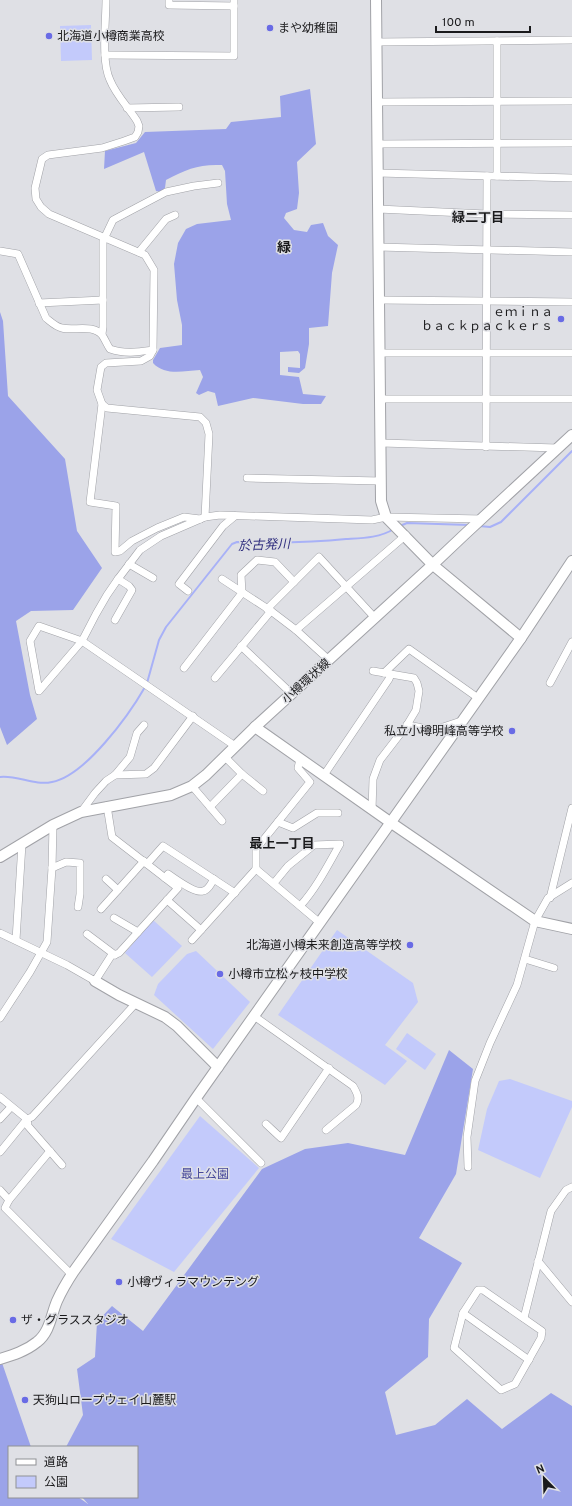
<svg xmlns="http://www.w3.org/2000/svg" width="572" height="1506" font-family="Overpass,'Noto Sans JP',sans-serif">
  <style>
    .green { fill: #c3cafb }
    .forest { fill: #9ba3e9 }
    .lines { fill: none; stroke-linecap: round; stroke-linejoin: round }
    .stream { stroke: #a8b1f7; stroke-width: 2 }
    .street-casing { stroke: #a1a2a7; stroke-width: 8 }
    .secondary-casing { stroke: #a1a2a7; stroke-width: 12 }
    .street { stroke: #fff; stroke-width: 7 }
    .secondary { stroke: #fff; stroke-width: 10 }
    .poi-dot { fill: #696be5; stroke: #dfe0e5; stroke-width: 1.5 }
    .labels { text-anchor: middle; stroke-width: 3; stroke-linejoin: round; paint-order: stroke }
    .poi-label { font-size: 12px; fill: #1a1a1c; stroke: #dfe0e5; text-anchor: start }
    .street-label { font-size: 12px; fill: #1a1a1c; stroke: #dfe0e5 }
    .park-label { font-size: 12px; fill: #46489a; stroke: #dfe0e5 }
    .neighbourhood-label { font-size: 13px; font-weight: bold; fill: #1a1a1c; stroke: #dfe0e5 }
    .water-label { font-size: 13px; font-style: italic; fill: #312f7f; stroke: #dfe0e5 }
    .quarter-label { font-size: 14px; font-weight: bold; fill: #1a1a1c; stroke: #dfe0e5 }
  </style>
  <rect width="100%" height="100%" fill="#dfe0e5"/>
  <g class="green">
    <polygon points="91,25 92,60 61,61 60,26"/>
    <polygon points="153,920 182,946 152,977 125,953"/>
    <polygon points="337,930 413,983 418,1002 385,1045 407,1061 385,1085 278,1015"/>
    <polygon points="196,951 250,1002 213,1049 154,995 158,984 187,954"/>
    <polygon points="407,1033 436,1054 425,1070 396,1049"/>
    <polygon points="510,1079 572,1101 572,1107 540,1178 478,1150 487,1109 499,1081"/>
    <polygon points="200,1116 259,1168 174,1272 111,1239"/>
  </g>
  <g class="forest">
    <path d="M310,89L316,144L297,162L299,193L297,209L286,213L284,218L294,230L307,232L311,225L323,223L328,236L338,245L332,273L328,326L309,328V344L305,368L299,373L288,372V367L300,368V354L298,351L280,352V375L299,377L303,394L326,396L321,404H303L253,398L218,406L215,393L208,391L199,395L196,393L203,377L200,370C183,371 165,376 153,363V360L160,348L182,345V325L177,300L174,264L178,243L186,229L197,224L231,220L227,204L225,171L222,165C198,164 187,169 166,180L165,188L161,192L156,191L144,152L104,169L105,151L136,143L145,132L226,129L231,122L281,117L280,96Z"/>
    <polygon points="0,312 3,321 8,396 65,459 77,531 102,568 73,610 31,611 16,621 30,695 37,719 7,745 0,727"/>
    <polygon points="449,1050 473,1069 456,1174 419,1238 462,1263 429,1319 428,1357 385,1392 396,1435 435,1425 467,1399 502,1429 551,1393 572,1406 572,1506 0,1506 0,1357 31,1447 9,1447 9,1497 78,1497 88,1504 82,1497 137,1497 137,1447 66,1447 83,1415 77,1369 95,1357 97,1322 112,1306 143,1331 262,1169 305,1149 348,1143 405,1155"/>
  </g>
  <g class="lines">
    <g class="stream">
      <polyline points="400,526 407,523 469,525"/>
      <polyline points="479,526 490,527 501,522 572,451"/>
      <path d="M147,683L159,640L166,627L232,544L237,542C274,543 310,543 346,539C363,538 379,538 394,529"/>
      <path d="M0,777C18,775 34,786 52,782C85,776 129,715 145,687"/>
    </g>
    <g class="street-casing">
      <g id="street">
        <path d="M106,0C106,22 101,61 110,80C116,95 128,107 137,121L139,126L138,132L135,137L124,141L102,148L48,155L42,159L35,188L36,199L41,207L49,214L145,255L154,270L153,350L150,356L141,361L106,363L101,367L97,390L102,404L107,408L200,417L206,423L209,434L205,517"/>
        <polyline points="169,0 169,5 234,6"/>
        <polyline points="377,42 572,40"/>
        <polyline points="105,55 234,56 234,0"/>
        <polyline points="378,102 572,101"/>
        <polyline points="127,108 179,107"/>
        <polyline points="378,144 572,143"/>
        <polyline points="378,173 572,178"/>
        <polyline points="497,176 497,41"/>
        <polyline points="378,209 486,214 572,215"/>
        <polyline points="378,247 572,252"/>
        <path d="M0,251L18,254L46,318C51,322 56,327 62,328C74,331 93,324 102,335C105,339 107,345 110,349C124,354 138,352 153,350"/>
        <polyline points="139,252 166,219 175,215"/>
        <polyline points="378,300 572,302"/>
        <polyline points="39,303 103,300"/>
        <polyline points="102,334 103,327 103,241 113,220 166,192 194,186 218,183"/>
        <polyline points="379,353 572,353"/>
        <polyline points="379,399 572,399"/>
        <polyline points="102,404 90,502 116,506 115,552 120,551 132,541 157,528 184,517 200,519"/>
        <polyline points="381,443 557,448"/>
        <polyline points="486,447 487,176"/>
        <polyline points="247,478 381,481"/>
        <polyline points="129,564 153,578"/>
        <polyline points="222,579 271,611 296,630 329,660"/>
        <polyline points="188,591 179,584 223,526 235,516"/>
        <polyline points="267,609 319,557 375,618"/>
        <polyline points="115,620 132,590 129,586 118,579"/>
        <polyline points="296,630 406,535"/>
        <polyline points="241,646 292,694"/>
        <polyline points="184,668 242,593 241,575 257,560 275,562 294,582"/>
        <polyline points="384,673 409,649 478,698"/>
        <polyline points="215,678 271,611"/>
        <polyline points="550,683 572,642"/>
        <polyline points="407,725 434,730 461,721"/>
        <polyline points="235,746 82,641 39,626 30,641 39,691 82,641 96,614 107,595 118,579 140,550 161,536 205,517 220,515 372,520 386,517 482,519"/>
        <polyline points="224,756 242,774 263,791"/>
        <polyline points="115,775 130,757 137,733 144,725"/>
        <polyline points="324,775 389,679 391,674"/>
        <polyline points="192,786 222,821"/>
        <polyline points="210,807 242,774"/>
        <polyline points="372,810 373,779 380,760 407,725 416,710 419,691 417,683 414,678 373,671"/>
        <polyline points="81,812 95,793 106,781 115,775 146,774 154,768 193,716"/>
        <polyline points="278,822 293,828 317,813 338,813"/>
        <polyline points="147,864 163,846 235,893"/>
        <polyline points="52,868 66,862 80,863 80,894 78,907"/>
        <polyline points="256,869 320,923"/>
        <path d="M165,878L168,874C176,879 195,894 203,891C209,890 211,883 214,879"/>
        <polyline points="106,879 118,890"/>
        <path d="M274,883L288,866L314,845L340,844C328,865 317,887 301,905"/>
        <polyline points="550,898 572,808"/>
        <polyline points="167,900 201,930"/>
        <polyline points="101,909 144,861"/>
        <polyline points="114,918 138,932"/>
        <polyline points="0,933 67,965 95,981 111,956 119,953 178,888 112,837 107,806"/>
        <polyline points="87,934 115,955"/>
        <polyline points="16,940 22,844"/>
        <polyline points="192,940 256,869 256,849 310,782 298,768 300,759"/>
        <polyline points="525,959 554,968"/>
        <path d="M254,1016L353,1086C357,1093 360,1098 356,1105L326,1130"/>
        <polyline points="0,1018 30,972 47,942 52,868 53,825"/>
        <polyline points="0,1097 27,1119 28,1126 62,1165"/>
        <polyline points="196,1098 261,1163"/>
        <polyline points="0,1119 11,1107"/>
        <polyline points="266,1124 281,1138 329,1068"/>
        <polyline points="0,1152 27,1119 32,1117 136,1003"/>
        <polyline points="468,1167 467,1137 475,1081 490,1043 517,985 535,921 548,898 572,883"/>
        <polyline points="0,1190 9,1200 5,1208 72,1275"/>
        <polyline points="9,1200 50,1151"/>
        <polyline points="538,1261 572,1302"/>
        <polygon points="478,1290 483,1290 542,1331 541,1338 515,1384 501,1390 454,1348 463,1313"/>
        <polyline points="463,1313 529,1360"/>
        <polyline points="524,1318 551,1211 566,1190 572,1187"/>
      </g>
    </g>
    <g class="secondary-casing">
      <g id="secondary">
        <polyline points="376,0 381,501 386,517 433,565 521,638"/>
        <polyline points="255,727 390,822 535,921 572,929"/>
        <polyline points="0,857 53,825 81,812 171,795 192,786 206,775 255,727 427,570 464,535 572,435"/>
        <polyline points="95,981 119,995 165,1017 177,1026 218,1067"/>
        <path d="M0,1359C13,1355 26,1351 37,1342C50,1332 51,1315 57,1301C62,1290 68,1280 74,1271L153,1161L196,1098L521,638L572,561"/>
      </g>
    </g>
    <use href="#street" class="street"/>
    <use href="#secondary" class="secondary"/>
  </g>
  <g class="poi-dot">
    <circle cx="270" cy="28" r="4"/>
    <circle cx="49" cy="36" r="4"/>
    <circle cx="561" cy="319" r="4"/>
    <circle cx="512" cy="731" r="4"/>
    <circle cx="410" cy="945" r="4"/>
    <circle cx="220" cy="974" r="4"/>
    <circle cx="119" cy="1282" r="4"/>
    <circle cx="13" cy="1320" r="4"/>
    <circle cx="25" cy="1400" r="4"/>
  </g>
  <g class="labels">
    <g class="poi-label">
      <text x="278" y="32">まや幼稚園</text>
      <text x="57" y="40">北海道小樽商業高校</text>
      <text x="553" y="316" text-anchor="end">ｅｍｉｎａ<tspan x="553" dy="14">ｂａｃｋｐａｃｋｅｒｓ</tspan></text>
      <text x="504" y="735" text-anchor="end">私立小樽明峰高等学校</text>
      <text x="402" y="949" text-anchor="end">北海道小樽未来創造高等学校</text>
      <text x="228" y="978">小樽市立松ヶ枝中学校</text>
      <text x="127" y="1286">小樽ヴィラマウンテング</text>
      <text x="21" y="1324">ザ・グラススタジオ</text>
      <text x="33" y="1404">天狗山ロープウェイ山麓駅</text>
    </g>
    <g class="street-label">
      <text transform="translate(306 681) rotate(-42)" y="4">小樽環状線</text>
    </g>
    <g class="park-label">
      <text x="205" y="1178">最上公園</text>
    </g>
    <g class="neighbourhood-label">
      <text x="478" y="222">緑二丁目</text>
      <text x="282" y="848">最上一丁目</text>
    </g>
    <g class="water-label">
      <text transform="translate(264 544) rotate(-2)" y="5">於古発川</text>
    </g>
    <g class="quarter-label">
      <text x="284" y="252">緑</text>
    </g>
  </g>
  <rect x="8" y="1446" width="130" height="52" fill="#dfe0e5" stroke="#909195"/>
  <rect x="16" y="1459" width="20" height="6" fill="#ffffff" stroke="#909195"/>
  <text x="44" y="1466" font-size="12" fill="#1a1a1c">道路</text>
  <rect x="16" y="1476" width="20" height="12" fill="#c3cafb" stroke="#909195"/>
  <text x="44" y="1486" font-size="12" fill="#1a1a1c">公園</text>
  <g transform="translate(544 1478) rotate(337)" stroke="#dfe0e5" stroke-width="3" paint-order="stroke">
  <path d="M0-3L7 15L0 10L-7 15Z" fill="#1a1a1c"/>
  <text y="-6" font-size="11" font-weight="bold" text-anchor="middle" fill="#1a1a1c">N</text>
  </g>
  <path d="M436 26v6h94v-6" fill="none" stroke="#1a1a1c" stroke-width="2"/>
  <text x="442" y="26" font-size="12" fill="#1a1a1c" stroke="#dfe0e5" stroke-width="3" paint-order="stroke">100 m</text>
</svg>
